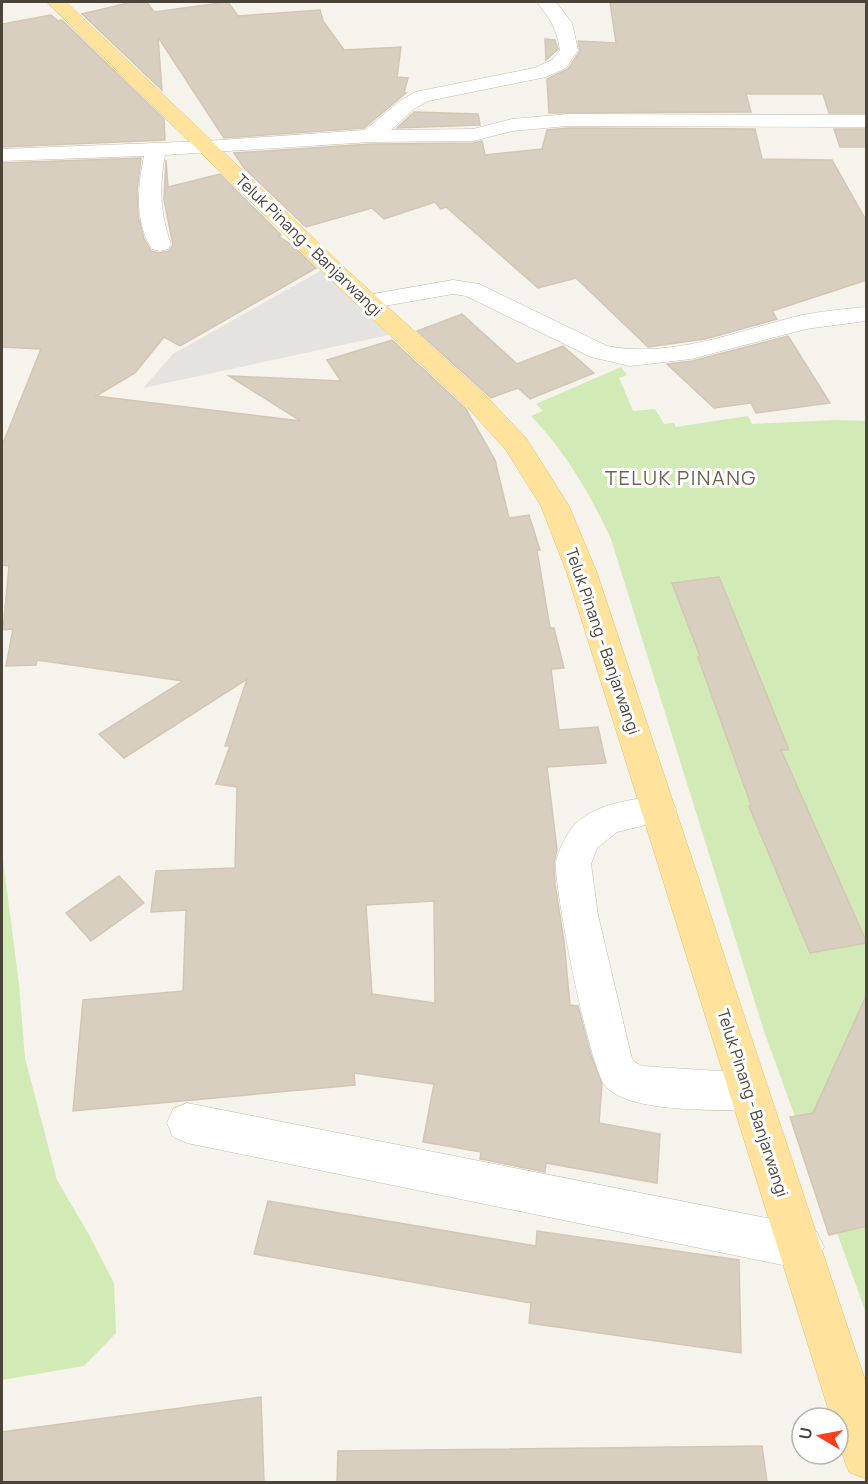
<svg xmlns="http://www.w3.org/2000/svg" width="868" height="1484" font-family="Manrope,sans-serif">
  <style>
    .green { fill: #d2eab5 }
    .parking { fill: #e5e3e0 }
    .building { fill: #d8cfc1; stroke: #d3c7b4; stroke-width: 1.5; fill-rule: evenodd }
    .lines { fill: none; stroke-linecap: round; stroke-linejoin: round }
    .minor-casing { stroke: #c2bbae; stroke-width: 1 }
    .major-casing { stroke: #e6c16a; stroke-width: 1 }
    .minor { fill: #fff; fill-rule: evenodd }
    .major { fill: #ffe39c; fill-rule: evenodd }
    .labels { text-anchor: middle; stroke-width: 6; stroke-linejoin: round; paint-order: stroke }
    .street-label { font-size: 16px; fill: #4b4439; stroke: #fff }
    .quarter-label { font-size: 20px; letter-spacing: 1.5px; fill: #6e6250; stroke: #fff }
  </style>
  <rect width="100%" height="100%" fill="#f6f3ec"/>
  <g class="green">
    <path d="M621,367L627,375L619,378L633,411L655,409L664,424L674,423L676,427L748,416L752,424L836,420L866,421V1313L764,1031L611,539C590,494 566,452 531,416L543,411L536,404Z"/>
    <polygon points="2,852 19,985 25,1058 57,1180 88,1233 114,1283 116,1333 84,1366 2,1380"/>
  </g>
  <polygon class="parking" points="322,270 389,335 143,388 173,354"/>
  <g class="building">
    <polygon points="132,2 147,2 154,12 228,2 238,16 320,10 323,21 344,50 401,47 397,77 408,78 404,93 406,93 364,128 224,138 158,37 162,90 82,14"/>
    <polygon points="610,2 867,2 867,113 829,113 823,94 746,94 751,112 549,113 547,79 568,69 580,51 578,41 616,43"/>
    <polygon points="51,15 58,21 62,20 164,119 165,140 2,147 2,24"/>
    <polygon points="545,39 555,40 558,49 546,60"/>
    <polygon points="414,112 478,114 480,125 397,128"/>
    <polygon points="568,128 755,129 762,159 832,160 867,222 867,280 772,311 777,319 705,339 648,347 576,278 538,288 446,207 441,209 435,202 384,219 372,208 306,227 244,168 234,153 371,144 473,143 482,141 485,155 542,149 547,130"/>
    <polygon points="834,129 867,129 867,147 840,147"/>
    <path d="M141,158L137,191L138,216L144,239L151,251L159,253L169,251L173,245L164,200L166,160L168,187L220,174L281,235L278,236L292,245L316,268L180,346L164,337L135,373L96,396L301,421L229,376L341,381L327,360L392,340L466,409L495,460L509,518L529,515L540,550H537L550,628H554L564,668L551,669L559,730L598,727L606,763L547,767L557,850L554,863L555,884L564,941L570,1005L578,1006L590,1052L602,1084L599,1123L660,1134L657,1183L546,1163L545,1172L480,1159L481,1152L423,1142L434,1084L354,1073L355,1085L73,1111L83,1000L183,991L186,910L151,912L156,871L235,868L237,787L216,784L230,746H225L247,679L124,758L99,734L183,681L37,660L36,665L6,666L13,629L3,630L9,566L2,565V446L41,349L2,347V163ZM434,901L435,1003L372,994L366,905Z"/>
    <polygon points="462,314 517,364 563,346 594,373 530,399 518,388 491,398 417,331"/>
    <polygon points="788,336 830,403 756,413 751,403 714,408 667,364 692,361"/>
    <polygon points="719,577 789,750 781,750 867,943 810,953 749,806 751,805 698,657 700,656 672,583"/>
    <polygon points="119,876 144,903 91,941 66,913"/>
    <polygon points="867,994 867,1226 829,1235 790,1117 813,1113"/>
    <polygon points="268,1201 536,1246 537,1231 739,1260 741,1353 529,1323 531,1303 254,1254"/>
    <polygon points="261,1397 264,1482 2,1482 2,1432"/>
    <polygon points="762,1446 767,1482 337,1482 338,1451"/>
  </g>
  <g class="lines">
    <g class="minor-casing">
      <g id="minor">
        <path d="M537,2H556L572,23L578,50L566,68L546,77L428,101L414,109L391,130L473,129L512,119L568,114L866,115V127L568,126L512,131L473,141L371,142L165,155C159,187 160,213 171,244L168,249L160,251L152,249C134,222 138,185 144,156L2,161V149L206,141L365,130L400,101L415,92L534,68L552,60L560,50C556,26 550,20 537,2Z"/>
        <path d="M453,280L479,284L607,346C672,359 740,330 802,315C823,311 845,309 866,307V321L806,329L691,359L630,366L591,357L466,296L453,294L367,309L359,307L355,302L359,297L367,295Z"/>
        <path d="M659,795L671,799L676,809L671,819L617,832L597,848L591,864L598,915L631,1055L633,1061L642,1066L749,1073L763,1078L769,1092L763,1106L749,1111C712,1109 634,1113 607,1088C590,1074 556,896 556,867C555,857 565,837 571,829C592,803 629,801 659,795Z"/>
        <polygon points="187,1103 802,1225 817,1232 824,1247 817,1262 802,1269 187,1143 173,1137 167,1123 173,1109"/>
      </g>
    </g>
    <g class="major-casing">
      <path id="major" d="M47,2H66L348,271L486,396L526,438L569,506L597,573L866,1383V1479L849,1472C841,1453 838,1438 838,1418H831L567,573L541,506L506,450L468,408L332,281Z"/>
    </g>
    <use href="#minor" class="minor"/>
    <use href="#major" class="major"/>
  </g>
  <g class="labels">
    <g class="street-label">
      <text transform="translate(309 245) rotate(44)" y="6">Teluk Pinang - Banjarwangi</text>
      <text transform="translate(603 641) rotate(71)" y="6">Teluk Pinang - Banjarwangi</text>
      <text transform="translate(753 1103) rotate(72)" y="6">Teluk Pinang - Banjarwangi</text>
    </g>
    <g class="quarter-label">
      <text x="681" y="485">TELUK PINANG</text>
    </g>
  </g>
  <rect width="868" height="1484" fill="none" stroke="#4b4439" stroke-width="6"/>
  <g transform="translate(820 1436) rotate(280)"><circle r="28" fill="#ffffff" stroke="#b7b4b0" stroke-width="1.5"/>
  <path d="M0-4.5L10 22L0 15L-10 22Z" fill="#fc3f1d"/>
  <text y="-9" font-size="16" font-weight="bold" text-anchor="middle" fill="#4b4439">U</text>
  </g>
</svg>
